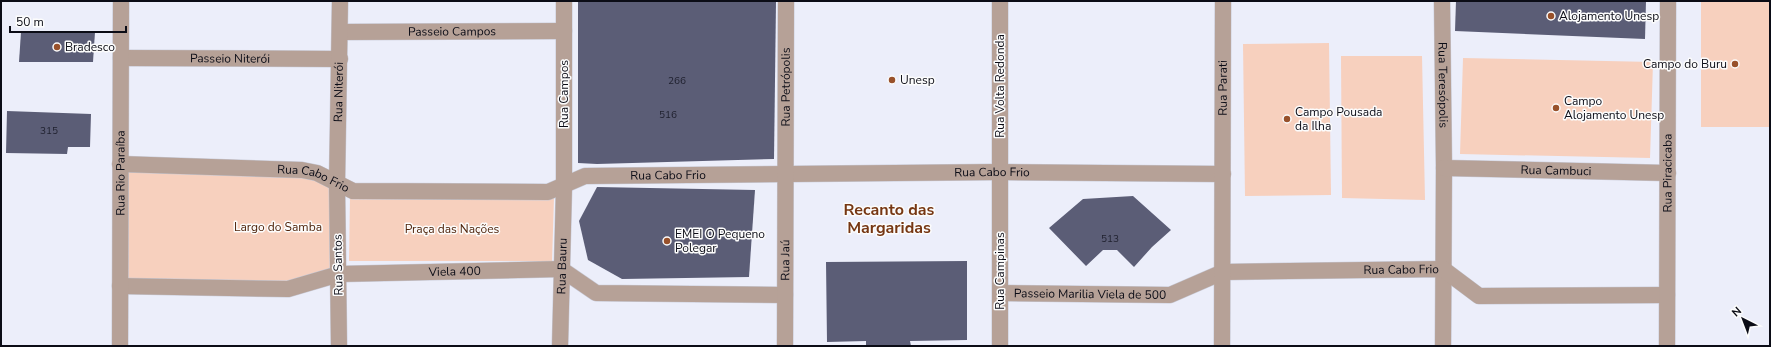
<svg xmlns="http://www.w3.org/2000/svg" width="1771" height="347" font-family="'Nunito Sans',sans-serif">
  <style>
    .green { fill: #f7d0be }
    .building { fill: #5b5d76 }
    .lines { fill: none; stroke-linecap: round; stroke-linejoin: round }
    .minor-casing { stroke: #c8cad6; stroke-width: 17 }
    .minor { stroke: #b6a197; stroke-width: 16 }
    .poi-dot { fill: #98512b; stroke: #fcfcfc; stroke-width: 1.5 }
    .labels { text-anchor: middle; stroke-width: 3; stroke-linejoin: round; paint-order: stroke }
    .number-label { font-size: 10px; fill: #1f202e }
    .poi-label { font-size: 12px; fill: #0b0c16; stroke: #fcfcfc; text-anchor: start }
    .street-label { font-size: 12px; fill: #0b0c16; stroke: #fcfcfc }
    .park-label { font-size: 12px; fill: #4f230a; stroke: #fcfcfc }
    .district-label { font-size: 16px; font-weight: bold; fill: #763713; stroke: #fcfcfc }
  </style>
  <rect width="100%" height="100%" fill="#eceefa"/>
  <g class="green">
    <rect x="1701" y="1" width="69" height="126"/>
    <polygon points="1329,43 1331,195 1245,196 1243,44"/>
    <polygon points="1341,56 1422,56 1425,200 1342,198"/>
    <polygon points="1463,58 1653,62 1650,158 1460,154"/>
    <polygon points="126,170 299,171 333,190 334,268 291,283 125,278"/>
    <polygon points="350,197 554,198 552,261 349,261"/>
  </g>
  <g class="building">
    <polygon points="578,1 776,1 774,159 597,164 578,163"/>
    <polygon points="1456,1 1646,1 1645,39 1455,31"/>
    <polygon points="21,32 95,32 93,62 19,62"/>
    <polygon points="7,111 91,114 90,147 68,147 67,154 6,153"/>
    <polygon points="597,187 755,190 749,277 622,279 588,260 579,221"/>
    <polygon points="1133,196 1171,230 1152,247 1134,267 1117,250 1103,250 1086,266 1049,228 1083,199"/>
    <polygon points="967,261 967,340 910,341 911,346 866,346 866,341 827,342 826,262"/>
  </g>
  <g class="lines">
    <g class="minor-casing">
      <g id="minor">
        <polyline points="1000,1 1000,346"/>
        <path id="s1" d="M1442,1L1444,168L1443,346"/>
        <path id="s2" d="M340,32L564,31"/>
        <path id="s3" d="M121,58L340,59"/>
        <path id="s4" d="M120,164L302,170L317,173L353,191L548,192L585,176L1000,172L1223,174"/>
        <path id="s5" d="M1444,168L1668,173"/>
        <path id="s6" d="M120,286L288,289L339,274L561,269L596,293L785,295"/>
        <path id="s7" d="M1001,293L1170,295L1223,272L1443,269L1479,296L1667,295"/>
        <path id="s8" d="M120,346L121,1"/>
        <path id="s9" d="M339,346L337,184L340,1"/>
        <path id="s10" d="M560,346L564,187V1"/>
        <path id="s11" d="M785,346L786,1"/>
        <path id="s12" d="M1222,346L1223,1"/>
        <path id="s13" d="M1667,346L1668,1"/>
      </g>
    </g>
    <use href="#minor" class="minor"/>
  </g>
  <g class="poi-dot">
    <circle cx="1551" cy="16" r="4"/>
    <circle cx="57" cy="47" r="4"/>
    <circle cx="1735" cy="64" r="4"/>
    <circle cx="892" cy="80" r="4"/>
    <circle cx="1556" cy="108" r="4"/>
    <circle cx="1287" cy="119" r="4"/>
    <circle cx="667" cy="241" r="4"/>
  </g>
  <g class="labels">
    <g class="number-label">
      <text x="677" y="84">266</text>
      <text x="668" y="118">516</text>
      <text x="49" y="134">315</text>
      <text x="1110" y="242">513</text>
    </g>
    <g class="poi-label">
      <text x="1559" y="20">Alojamento Unesp</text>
      <text x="65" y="51">Bradesco</text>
      <text x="1727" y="68" text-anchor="end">Campo do Buru</text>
      <text x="900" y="84">Unesp</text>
      <text x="1564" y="105">Campo<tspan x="1564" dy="14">Alojamento Unesp</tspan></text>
      <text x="1295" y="116">Campo Pousada<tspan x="1295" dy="14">da Ilha</tspan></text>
      <text x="675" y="238">EMEI O Pequeno<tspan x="675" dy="14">Polegar</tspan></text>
    </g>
    <g class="street-label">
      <text dy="4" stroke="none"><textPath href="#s2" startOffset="112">Passeio Campos</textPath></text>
      <text dy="4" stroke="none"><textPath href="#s3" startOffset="109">Passeio Niterói</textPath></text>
      <text dy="4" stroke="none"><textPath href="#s1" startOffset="84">Rua Teresópolis</textPath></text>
      <text transform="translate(1000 86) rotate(-90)" y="4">Rua Volta Redonda</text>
      <text dy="4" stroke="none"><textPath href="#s11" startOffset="259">Rua Petrópolis</textPath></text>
      <text dy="4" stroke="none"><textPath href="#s12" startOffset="258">Rua Parati</textPath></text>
      <text dy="4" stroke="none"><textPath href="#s9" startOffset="254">Rua Niterói</textPath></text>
      <text transform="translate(564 94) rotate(-90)" y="4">Rua Campos</text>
      <text dy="4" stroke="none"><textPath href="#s5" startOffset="112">Rua Cambuci</textPath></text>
      <text dy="4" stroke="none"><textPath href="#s4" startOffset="880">Rua Cabo Frio</textPath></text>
      <text dy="4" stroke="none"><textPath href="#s8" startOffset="173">Rua Rio Paraíba</textPath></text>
      <text dy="4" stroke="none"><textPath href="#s13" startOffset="173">Rua Piracicaba</textPath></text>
      <text dy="4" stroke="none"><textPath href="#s4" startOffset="556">Rua Cabo Frio</textPath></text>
      <text dy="4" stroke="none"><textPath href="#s4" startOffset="195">Rua Cabo Frio</textPath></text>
      <text dy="4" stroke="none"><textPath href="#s11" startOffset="86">Rua Jaú</textPath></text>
      <text transform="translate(338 265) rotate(-91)" y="4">Rua Santos</text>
      <text dy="4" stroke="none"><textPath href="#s10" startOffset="80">Rua Bauru</textPath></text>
      <text dy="4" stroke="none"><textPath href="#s7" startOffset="405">Rua Cabo Frio</textPath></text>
      <text transform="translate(1000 271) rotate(-90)" y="4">Rua Campinas</text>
      <text dy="4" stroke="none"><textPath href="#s6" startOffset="337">Viela 400</textPath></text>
      <text dy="4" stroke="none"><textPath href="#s7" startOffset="89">Passeio Marilia Viela de 500</textPath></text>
    </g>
    <g class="park-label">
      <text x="278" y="231">Largo do Samba</text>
      <text x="452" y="233">Praça das Nações</text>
    </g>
    <g class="district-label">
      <text x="889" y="215">Recanto das<tspan x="889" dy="18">Margaridas</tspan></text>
    </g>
  </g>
  <rect width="1771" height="347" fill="none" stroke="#0b0c16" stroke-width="4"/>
  <g transform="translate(1743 319) rotate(318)" stroke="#fcfcfc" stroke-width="3" paint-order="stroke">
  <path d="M0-3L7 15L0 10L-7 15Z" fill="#0b0c16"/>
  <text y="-6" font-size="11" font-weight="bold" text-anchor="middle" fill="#0b0c16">N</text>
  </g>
  <path d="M10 26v6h116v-6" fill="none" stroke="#0b0c16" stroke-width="2"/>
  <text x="16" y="26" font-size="12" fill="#0b0c16" stroke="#fcfcfc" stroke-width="3" paint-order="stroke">50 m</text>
</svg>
